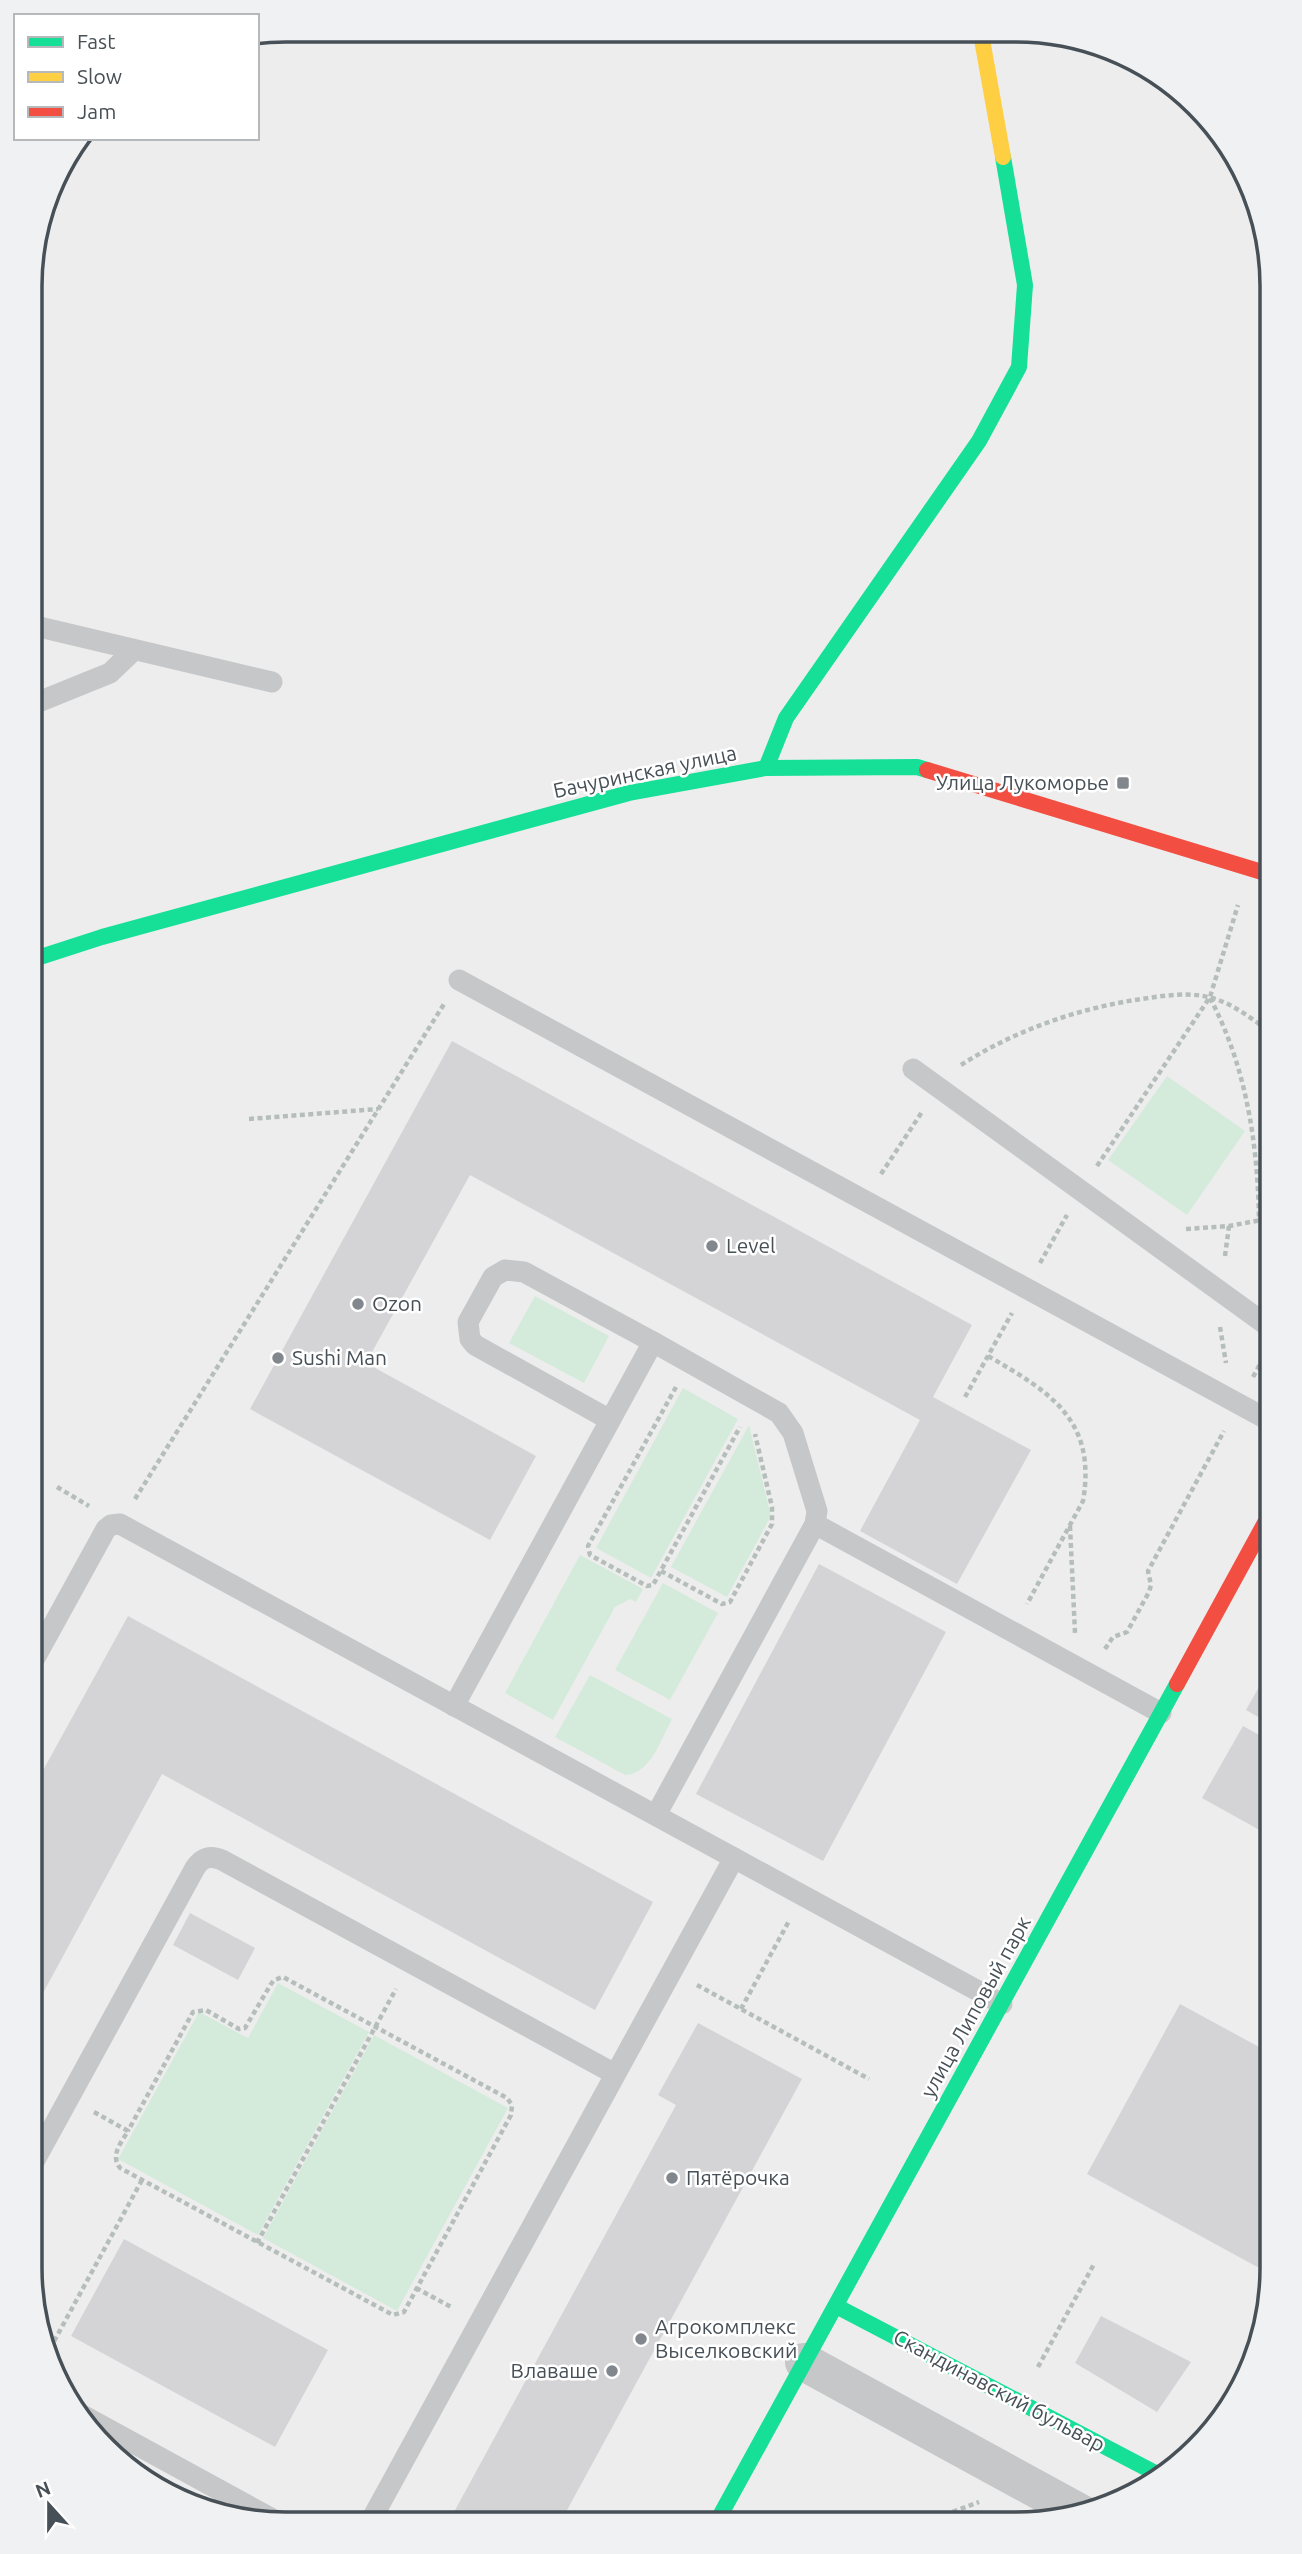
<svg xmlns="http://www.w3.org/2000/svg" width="1302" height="2554" font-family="Ubuntu,sans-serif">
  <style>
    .green { fill: #d4ebdc }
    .building { fill: #d4d4d6 }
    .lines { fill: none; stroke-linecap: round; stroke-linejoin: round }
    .path { stroke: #b5bebb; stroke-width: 4.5; stroke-dasharray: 5 3.5; stroke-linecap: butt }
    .lane { stroke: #c5c7c8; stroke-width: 21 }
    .street { stroke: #c5c7c8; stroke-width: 38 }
    .fast { stroke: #16e098; stroke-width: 16 }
    .slow { stroke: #ffcf43; stroke-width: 16 }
    .jam { stroke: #f24e42; stroke-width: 16 }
    .poi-dot { fill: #81878c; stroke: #fff; stroke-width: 2.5 }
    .labels { text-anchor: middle; stroke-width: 5; stroke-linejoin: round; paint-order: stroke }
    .street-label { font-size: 21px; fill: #475057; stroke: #fff }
    .poi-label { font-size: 21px; fill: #475057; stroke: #fff; text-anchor: start }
    .rim { fill: none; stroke: #475057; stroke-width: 3.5 }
  </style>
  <rect width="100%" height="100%" fill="#eeeded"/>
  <g class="green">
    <polygon points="1167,1076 1245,1131 1187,1215 1108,1160"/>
    <polygon points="535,1296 609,1336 584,1383 509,1343"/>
    <polygon points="683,1388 738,1419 651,1578 596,1548"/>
    <polygon points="749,1425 771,1516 727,1597 671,1567"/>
    <polygon points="580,1555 643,1589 636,1602 630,1599 615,1607 553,1720 505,1693"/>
    <polygon points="663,1583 718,1613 670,1700 615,1670"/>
    <path d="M590,1675L672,1719C661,1739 651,1774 625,1775L555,1737Z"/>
    <polygon points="278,1983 369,2032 258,2235 118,2159 199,2012 248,2038"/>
    <polygon points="374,2035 508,2108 397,2311 263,2238"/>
  </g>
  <g class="building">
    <polygon points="452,1041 972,1325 933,1397 1031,1450 957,1584 860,1531 920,1420 470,1175 366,1363 536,1456 490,1540 250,1409"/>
    <polygon points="819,1564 946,1632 823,1861 696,1794"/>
    <polygon points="128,1616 653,1902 595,2010 162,1774 30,2017 30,1794"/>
    <polygon points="1272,1664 1272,1725 1246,1710"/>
    <polygon points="1243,1726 1272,1742 1272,1837 1202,1798"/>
    <polygon points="190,1913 255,1948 238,1980 173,1945"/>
    <polygon points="1180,2004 1272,2054 1272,2275 1087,2174"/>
    <polygon points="698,2023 802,2079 560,2523 448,2523 676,2105 658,2095"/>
    <polygon points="124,2239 328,2350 275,2447 71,2336"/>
    <polygon points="1101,2316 1191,2362 1157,2412 1075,2363"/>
  </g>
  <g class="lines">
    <g class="path">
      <path d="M1210,998C1246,1066 1258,1144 1259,1221"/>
      <path d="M961,1065C1017,1029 1082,1007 1148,998C1169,995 1191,992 1212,998C1234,1004 1253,1020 1272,1033"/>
      <polyline points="249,1119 378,1109"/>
      <polyline points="1097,1166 1210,997 1238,905"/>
      <polyline points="881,1174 922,1112"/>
      <polyline points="1186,1229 1229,1226 1272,1218"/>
      <polyline points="1225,1256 1229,1226"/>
      <polyline points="1040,1263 1067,1215"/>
      <polyline points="1220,1327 1226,1363"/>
      <path d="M988,1356C1050,1392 1097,1420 1083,1501L1027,1604"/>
      <polyline points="1253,1377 1264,1357"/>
      <polyline points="676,1387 588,1546 590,1555 647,1586 653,1585 740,1427"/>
      <polyline points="965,1397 1012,1313"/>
      <polyline points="57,1487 89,1506"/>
      <polyline points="135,1499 444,1004"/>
      <polyline points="1070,1526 1075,1633"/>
      <polyline points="661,1571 722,1604 730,1602 772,1524 772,1507 755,1434"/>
      <polyline points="1105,1649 1113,1637 1127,1632 1149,1592 1151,1585 1148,1571 1224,1431"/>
      <polyline points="697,1985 869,2079"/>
      <polyline points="741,2009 789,1921"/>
      <path d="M94,2112L128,2131C121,2143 110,2155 120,2168L393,2315L404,2312L511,2115L512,2105L507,2098L283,1977L274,1980L271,1984L245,2028L239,2029L206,2010L193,2012L128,2131"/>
      <polyline points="257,2243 396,1989"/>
      <polyline points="416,2288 453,2308"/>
      <polyline points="46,2356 142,2180"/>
      <polyline points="1038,2367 1094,2264"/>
      <polyline points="921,2524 979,2502"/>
    </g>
    <g class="lane">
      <polyline points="31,625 272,682"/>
      <polyline points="31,705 110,673 134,650"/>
      <polyline points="459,980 1272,1422"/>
      <polyline points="913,1069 1272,1329"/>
      <polyline points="653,1342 779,1413 793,1433 817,1511 815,1524 656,1815"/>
      <polyline points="815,1524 1161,1713"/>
      <polyline points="30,1667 106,1529 111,1525 120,1524 734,1858"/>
      <polyline points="454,1706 653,1342 524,1272 505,1270 493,1277 468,1322 470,1339 475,1345 610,1420"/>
      <path d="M30,2169L195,1868C202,1857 211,1855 222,1860L615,2074"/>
      <polyline points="73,2410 278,2522"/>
      <polyline points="370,2522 734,1858 1002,2004"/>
    </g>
    <polyline class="street" points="804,2362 1082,2514"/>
    <g class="fast">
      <polyline points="766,768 786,718 979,441 1019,367 1025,285 1003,157"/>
      <polyline points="31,960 102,937 629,793 766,768 917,767 927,770"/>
      <polyline points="836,2306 1163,2477"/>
      <polyline points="716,2523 1177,1684"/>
    </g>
    <polyline class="slow" points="981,34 1003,157"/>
    <g class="jam">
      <polyline points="927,770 1272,875"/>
      <polyline points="1177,1684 1272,1510"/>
    </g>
  </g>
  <g class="poi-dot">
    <rect x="1116" y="776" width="14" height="14" rx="3.5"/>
    <circle cx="712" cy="1246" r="7"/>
    <circle cx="358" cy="1304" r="7"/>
    <circle cx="278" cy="1358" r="7"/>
    <circle cx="672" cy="2178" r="7"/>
    <circle cx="641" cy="2339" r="7"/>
    <circle cx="612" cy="2371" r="7"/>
  </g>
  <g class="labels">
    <g class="street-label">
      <text transform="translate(645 772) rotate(-12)" y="7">Бачуринская улица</text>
      <text transform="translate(976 2007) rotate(-61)" y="7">улица Липовый парк</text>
      <text transform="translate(999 2391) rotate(28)" y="7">Скандинавский бульвар</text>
    </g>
    <g class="poi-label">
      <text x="1109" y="790" text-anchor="end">Улица Лукоморье</text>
      <text x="726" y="1253">Level</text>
      <text x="372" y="1311">Ozon</text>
      <text x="292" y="1365">Sushi Man</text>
      <text x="686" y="2185">Пятёрочка</text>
      <text x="655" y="2334">Агрокомплекс<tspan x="655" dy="24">Выселковский</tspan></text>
      <text x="598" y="2378" text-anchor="end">Влаваше</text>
    </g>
  </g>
  <path d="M0 0H1302V2554H0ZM286 42H1016A244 244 0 0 1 1260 286V2268A244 244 0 0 1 1016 2512H286A244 244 0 0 1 42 2268V286A244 244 0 0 1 286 42Z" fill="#f0f1f2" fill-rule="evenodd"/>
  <path class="rim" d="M286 42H1016A244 244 0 0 1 1260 286V2268A244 244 0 0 1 1016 2512H286A244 244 0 0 1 42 2268V286A244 244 0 0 1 286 42Z"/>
  <rect x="14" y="14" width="245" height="126" fill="#ffffff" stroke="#b5b9bc" stroke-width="2"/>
  <rect x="28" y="37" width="35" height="10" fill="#16e098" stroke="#b5b9bc" stroke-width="2"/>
  <text x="77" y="49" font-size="21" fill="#475057">Fast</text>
  <rect x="28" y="72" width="35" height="10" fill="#ffcf43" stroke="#b5b9bc" stroke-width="2"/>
  <text x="77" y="84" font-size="21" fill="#475057">Slow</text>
  <rect x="28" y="107" width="35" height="10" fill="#f24e42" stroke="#b5b9bc" stroke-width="2"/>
  <text x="77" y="119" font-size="21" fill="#475057">Jam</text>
  <g transform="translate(49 2505) rotate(339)" stroke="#ffffff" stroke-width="5" paint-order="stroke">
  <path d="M0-5L12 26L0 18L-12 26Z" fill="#475057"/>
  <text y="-10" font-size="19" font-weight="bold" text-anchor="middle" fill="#475057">N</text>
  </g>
</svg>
